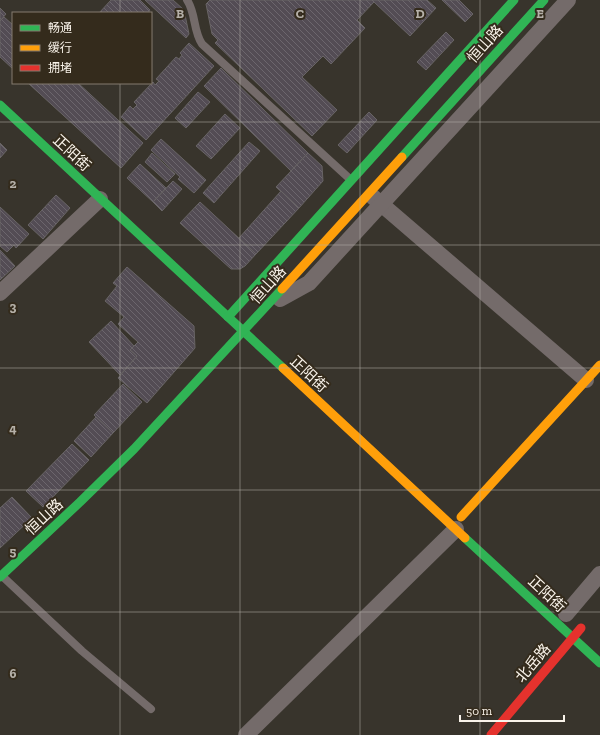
<svg xmlns="http://www.w3.org/2000/svg" width="600" height="735" font-family="'Zilla Slab','Noto Sans SC',serif">
  <style>
    .building { fill: url(#building-back-hatch); stroke: #686465 }
    .lines { fill: none; stroke-linecap: round; stroke-linejoin: round }
    .lane { stroke: #746b6a; stroke-width: 8 }
    .street { stroke: #746b6a; stroke-width: 16 }
    .fast { stroke: #30b455; stroke-width: 9 }
    .slow { stroke: #ff9f0a; stroke-width: 9 }
    .jam { stroke: #e5322d; stroke-width: 9 }
    .grid { fill: none; stroke: #b5b0a8; stroke-width: 1; stroke-opacity: 0.55 }
    .labels { text-anchor: middle; stroke-width: 4; stroke-linejoin: round; paint-order: stroke }
    .street-label { font-size: 15px; fill: #f9f3ea; stroke: #342b1c }
    .grid-label { font-size: 13px; text-anchor: middle; font-weight: bold; fill: #b5b0a8; stroke: #342b1c; stroke-width: 4; stroke-linejoin: round; paint-order: stroke }
  </style>
  <defs>
    <pattern id="building-back-hatch" width="6" height="6" patternUnits="userSpaceOnUse"><rect width="6" height="6" fill="#534c54"/><path d="M-1 5l2 2M0 0l6 6M5-1l2 2" fill="none" stroke="#6c666d"/></pattern>
  </defs>
  <rect width="100%" height="100%" fill="#38342c"/>
  <g class="building">
    <polygon points="111,0 140,0 150,10 148,13 99,13"/>
    <polygon points="145,0 173,0 184,10 189,34 186,38"/>
    <polygon points="210,0 427,0 436,8 410,36 374,2 357,20 365,28 331,64 323,56 302,77 337,110 312,136 215,43 218,40 212,34 206,4"/>
    <polygon points="442,0 459,0 473,14 465,22"/>
    <polygon points="0,8 6,14 0,21"/>
    <polygon points="4,17 13,25 13,69 0,57 0,21"/>
    <polygon points="446,32 454,40 426,70 417,62"/>
    <polygon points="189,43 214,66 146,140 121,117 130,106 133,109 137,105 134,102 153,82 155,85 159,81 156,79 176,57 179,59 182,55 180,53"/>
    <polygon points="221,68 308,153 291,171 204,86"/>
    <polygon points="28,83 78,83 143,143 121,168"/>
    <polygon points="198,92 210,102 186,128 175,118"/>
    <polygon points="369,112 377,120 347,153 338,145"/>
    <polygon points="225,114 240,128 211,159 196,146"/>
    <polygon points="161,139 206,180 194,193 178,179 180,177 151,150"/>
    <polygon points="249,142 260,151 214,203 203,193"/>
    <polygon points="0,143 7,150 0,158"/>
    <polygon points="152,153 175,174 167,182 145,162"/>
    <polygon points="308,153 322,166 323,181 299,208 276,187"/>
    <polygon points="140,164 166,188 153,202 127,178"/>
    <polygon points="173,181 182,189 162,211 153,202"/>
    <polygon points="281,191 299,208 256,254 239,238"/>
    <polygon points="56,195 70,208 43,239 28,225"/>
    <polygon points="200,202 256,254 245,266 240,269 231,269 180,223"/>
    <polygon points="0,207 29,234 16,248 14,245 7,252 0,246"/>
    <polygon points="0,250 15,266 0,280"/>
    <polygon points="127,267 194,326 195,348 147,403 118,378 137,356 130,350 138,342 118,324 124,317 105,301 117,286 113,283"/>
    <polygon points="111,321 134,346 130,350 137,356 120,375 89,342"/>
    <polygon points="123,384 142,402 113,433 94,415"/>
    <polygon points="96,417 113,433 91,457 74,441"/>
    <polygon points="72,444 89,460 43,507 26,491"/>
    <polygon points="12,497 32,518 0,548 0,508"/>
  </g>
  <g class="lines">
    <g class="lane">
      <path d="M187,0C196,13 193,31 202,44L351,180"/>
      <polyline points="2,576 82,651 151,709"/>
    </g>
    <g class="street">
      <polyline points="373,197 586,380"/>
      <polyline points="0,293 100,199"/>
      <polyline points="280,299 309,283 568,0"/>
      <polyline points="566,614 600,574"/>
      <polyline points="246,735 456,529"/>
    </g>
    <g class="fast">
      <polyline points="0,105 283,368"/>
      <polyline points="402,157 544,0"/>
      <polyline points="228,317 514,0"/>
      <polyline points="465,538 600,663"/>
      <polyline points="0,577 80,502 134,449 282,289"/>
    </g>
    <g class="slow">
      <polyline points="282,289 402,157"/>
      <polyline points="283,368 465,538"/>
      <polyline points="461,517 600,365"/>
    </g>
    <polyline class="jam" points="491,735 581,628"/>
  </g>
  <path class="grid" d="M120,0V13M240,0V735M360,0V735M480,0V735M120,83V735M0,122H600M0,245H600M0,368H600M0,490H600M0,612H600"/>
  <g class="labels">
    <g class="street-label">
      <text transform="translate(485 44) rotate(-48)" y="5">恒山路</text>
      <text transform="translate(72 153) rotate(43)" y="5">正阳街</text>
      <text transform="translate(268 285) rotate(-48)" y="5">恒山路</text>
      <text transform="translate(309 374) rotate(43)" y="5">正阳街</text>
      <text transform="translate(44 517) rotate(-43)" y="5">恒山路</text>
      <text transform="translate(547 594) rotate(43)" y="5">正阳街</text>
      <text transform="translate(533 663) rotate(-50)" y="5">北岳路</text>
    </g>
  </g>
  <g class="grid-label">
    <text x="180" y="18">B</text>
    <text x="300" y="18">C</text>
    <text x="420" y="18">D</text>
    <text x="540" y="18">E</text>
    <text x="13" y="188">2</text>
    <text x="13" y="311">3</text>
    <text x="13" y="433">4</text>
    <text x="13" y="556">5</text>
    <text x="13" y="678">6</text>
  </g>
  <rect x="12" y="12" width="140" height="72" fill="#342b1c" stroke="#837b6e"/>
  <rect x="20" y="25" width="20" height="6" fill="#30b455" stroke="#837b6e"/>
  <text x="48" y="32" font-size="12" fill="#f9f3ea">畅通</text>
  <rect x="20" y="45" width="20" height="6" fill="#ff9f0a" stroke="#837b6e"/>
  <text x="48" y="52" font-size="12" fill="#f9f3ea">缓行</text>
  <rect x="20" y="65" width="20" height="6" fill="#e5322d" stroke="#837b6e"/>
  <text x="48" y="72" font-size="12" fill="#f9f3ea">拥堵</text>
  <path d="M460 715v6h104v-6" fill="none" stroke="#f9f3ea" stroke-width="2"/>
  <text x="466" y="715" font-size="12" fill="#f9f3ea" stroke="#342b1c" stroke-width="3" paint-order="stroke">50 m</text>
</svg>
